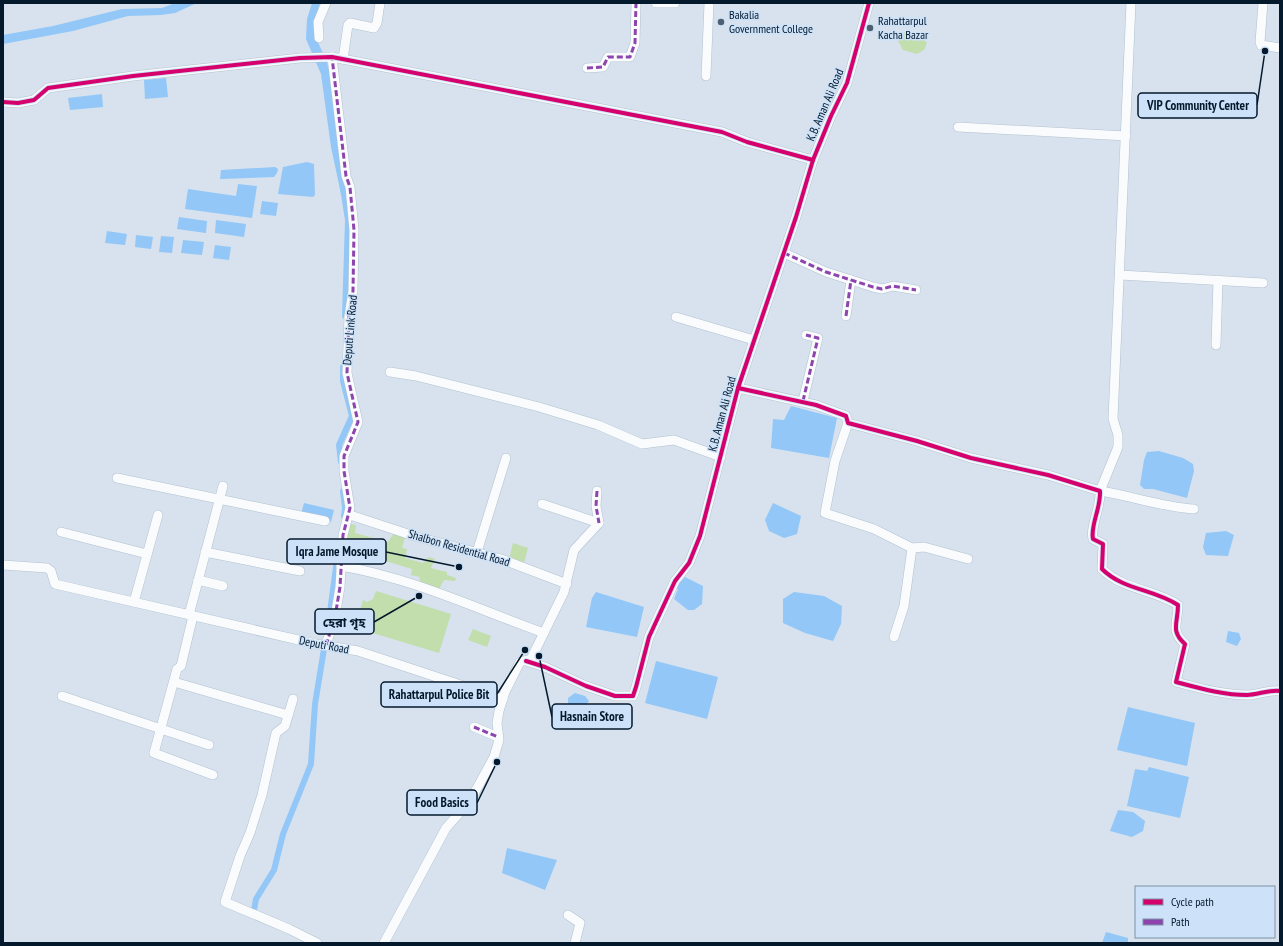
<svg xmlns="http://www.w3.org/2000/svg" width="1283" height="946" font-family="'PT Sans Narrow','Noto Sans Bengali',sans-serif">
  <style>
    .green { fill: #c2dead }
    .water { fill: #92c7f7 }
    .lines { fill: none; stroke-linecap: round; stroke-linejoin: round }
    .canal { stroke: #92c7f7; stroke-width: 6 }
    .minor-casing { stroke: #b2c1d0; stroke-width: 10 }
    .minor { stroke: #f9fbfc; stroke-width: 9 }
    .quiet { stroke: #8e44ad; stroke-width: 3; stroke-dasharray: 6 3; stroke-linecap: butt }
    .cycleway-casing { stroke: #cde2f8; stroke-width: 6 }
    .cycleway { stroke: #d6006c; stroke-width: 4 }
    .poi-dot { fill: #4e5f70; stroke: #cde2f8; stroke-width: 1.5 }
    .labels { text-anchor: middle; stroke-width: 3; stroke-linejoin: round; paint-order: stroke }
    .poi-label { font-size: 12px; fill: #04192c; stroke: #cde2f8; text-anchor: start }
    .street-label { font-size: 12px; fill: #04192c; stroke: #cde2f8 }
    .leader { fill: none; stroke: #04192c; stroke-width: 1.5 }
    .callout-dot { fill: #04192c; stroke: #cde2f8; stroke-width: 1.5 }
    .callout { fill: #cde2f8; stroke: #04192c; stroke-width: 1.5 }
    .callout-label { font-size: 13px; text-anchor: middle; font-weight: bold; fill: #04192c }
  </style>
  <rect width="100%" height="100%" fill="#d7e2ee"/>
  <g class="green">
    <polygon points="904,32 922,37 927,43 924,50 917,54 903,50 897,39"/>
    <polygon points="350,524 356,525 355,533 388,542 394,533 405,537 402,548 407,549 405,558 423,563 429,557 435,559 431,568 447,572 447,575 456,578 455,581 444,580 438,591 419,585 420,577 411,575 412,569 362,554 365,544 347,541"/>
    <polygon points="513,543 528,548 524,563 509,559"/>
    <polygon points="376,591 451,614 439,653 366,631 368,625 356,622 363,600 367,602 373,599"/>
    <polygon points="473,629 491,636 487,647 468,640"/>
  </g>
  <g class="water">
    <polygon points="175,3 197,3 175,13 161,15 128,16 73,31 3,44 3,35 53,26 122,9 162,8"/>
    <polygon points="312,3 320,3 314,23 316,38 327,62 331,79 338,148 346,192 344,194 341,194 331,147 321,74 306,39 307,19"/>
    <polygon points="166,78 168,97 145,99 144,80"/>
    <polygon points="102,94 103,107 70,110 68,98"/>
    <polygon points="307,162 314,164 315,195 313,197 278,194 283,167"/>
    <polygon points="275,167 278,169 277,173 274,177 220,179 221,170"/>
    <polygon points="238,184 257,186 252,218 185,209 188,189 236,196"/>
    <polygon points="262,201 278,203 276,216 260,214"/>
    <polygon points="179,217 207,221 206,233 177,229"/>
    <polygon points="216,220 246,224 244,237 215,233"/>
    <polygon points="107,231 127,234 125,245 105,243"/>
    <polygon points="136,235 153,237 151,249 135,247"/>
    <polygon points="161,236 174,237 172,253 159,252"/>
    <polygon points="183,240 204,242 202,255 181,253"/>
    <polygon points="215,245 231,247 229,260 213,258"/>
    <polygon points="791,406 837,418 829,458 771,448 773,419 784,420"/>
    <polygon points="1159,451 1183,458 1193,464 1194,471 1187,498 1153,489 1144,489 1140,485 1144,460 1147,452"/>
    <polygon points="304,503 334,510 331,522 301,514"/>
    <polygon points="773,503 801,516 797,534 784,538 769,531 765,520"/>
    <polygon points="1226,531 1234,535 1228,556 1206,555 1203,547 1206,533"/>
    <polygon points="685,577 703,586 702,604 694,610 688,610 674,599 678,589 674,589"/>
    <polygon points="596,592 644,607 637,637 586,627 592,598"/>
    <polygon points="794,592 824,596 842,606 841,624 833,641 805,633 783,623 783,599"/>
    <polygon points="1228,631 1239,633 1241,639 1237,646 1226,642"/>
    <polygon points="656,661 718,677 707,719 645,703"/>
    <path d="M575,693L585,696L589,701C585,707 574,709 568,706V698Z"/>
    <polygon points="1128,707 1195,723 1187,766 1117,750"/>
    <polygon points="1149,767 1189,777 1180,818 1127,806 1135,769 1147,771"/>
    <polygon points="1118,810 1133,812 1145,821 1143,831 1132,837 1110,831"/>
    <polygon points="507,848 557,860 545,890 502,873"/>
    <polygon points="1106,932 1128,938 1128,943 1102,943"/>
  </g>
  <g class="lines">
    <g class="canal">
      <polyline points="343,188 348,220 345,316"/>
      <polyline points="341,462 339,445 352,416 343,381 343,367"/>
      <polyline points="343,491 345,508 344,516"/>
      <polyline points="328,628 338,552"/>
      <polyline points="254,910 256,899 274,870 283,834 311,764 315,704 325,643"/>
    </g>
    <g class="minor-casing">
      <g id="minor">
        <polyline points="656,3 675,3"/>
        <path d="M1131,3L1113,419L1118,435V447L1100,491C1132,496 1162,507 1194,509"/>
        <polyline points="1263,3 1260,42 1261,45 1280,48"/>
        <polyline points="319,38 318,22 326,3"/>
        <polyline points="343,59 348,25 350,23 374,28 377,23 380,3"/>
        <polyline points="587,68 603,67 608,57 630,57 635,43 636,3"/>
        <polyline points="706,76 709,3"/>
        <polyline points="3,102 18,103 34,100 48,88 133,76 300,58 332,57 722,132 747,142 813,160"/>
        <polyline points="958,127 1126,136"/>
        <polyline points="784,253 826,272 873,287 882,289 893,286 916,290"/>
        <polyline points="1120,275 1263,283"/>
        <polyline points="846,316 851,280"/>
        <polyline points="676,317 754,340"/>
        <polyline points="1216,345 1218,280"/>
        <polyline points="390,372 416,376 539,407 598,425 642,444 674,440 721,457"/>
        <path d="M738,388L816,405L846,416L848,423L917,441L971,458L1048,475L1100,491C1101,508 1090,526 1093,539L1103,544L1102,569C1123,590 1154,589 1178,605C1178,623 1170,631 1185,644L1176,682C1199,688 1223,695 1247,695C1257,695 1271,689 1280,691"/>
        <polyline points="803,401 818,338 806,335"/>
        <polyline points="848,423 835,461 825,513 874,529 912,548 904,606 894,637"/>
        <polyline points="117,478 325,521"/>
        <polyline points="597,491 596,506 599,523"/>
        <polyline points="350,515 414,536 501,559 567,584"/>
        <polyline points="61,532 147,554"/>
        <polyline points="912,548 924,547 968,559"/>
        <polyline points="205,552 300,571"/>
        <polyline points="477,552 506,458"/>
        <polyline points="3,565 47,568 51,571 55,584 316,644 358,651 503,699"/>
        <path d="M341,566C412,578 477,609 544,633"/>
        <polyline points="198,580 223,586"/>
        <polyline points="134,602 158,515"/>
        <polyline points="189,615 223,486"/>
        <polyline points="193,616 181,666 177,669 154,753 213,775"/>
        <polyline points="326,645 335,617 340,587 343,535 350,508 344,471 344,456 358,422 347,373 349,316 353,291 354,230 350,187 346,176 332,57"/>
        <polyline points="526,661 545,667 586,686 615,696 633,696 636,687 649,637 675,581 689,563 700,536 738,388 796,217 813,160 831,116 847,83 869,3"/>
        <polyline points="174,682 288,715"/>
        <polyline points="62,696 209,745"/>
        <polyline points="293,699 285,726 276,733 262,795 250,833 240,856 225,902 289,929 317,943"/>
        <polyline points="474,727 498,737"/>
        <polyline points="568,915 580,923 575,943"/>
        <polyline points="384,943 446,828 470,801 494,757 499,740 497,723 499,711 505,692 520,662 531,659 564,592 574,550 599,523 542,504"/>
      </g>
    </g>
    <use href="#minor" class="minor"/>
    <g class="quiet">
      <polyline points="587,68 603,67 608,57 630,57 635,43 636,3"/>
      <polyline points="784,253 826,272 873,287 882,289 893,286 916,290"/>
      <polyline points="846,316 851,280"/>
      <polyline points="803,401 818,338 806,335"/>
      <polyline points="597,491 596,506 599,523"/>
      <polyline points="326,645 335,617 340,587 343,535 350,508 344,471 344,456 358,422 347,373 349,316 353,291 354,230 350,187 346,176 332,57"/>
      <polyline points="474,727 498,737"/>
    </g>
    <g class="cycleway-casing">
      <g id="cycleway">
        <polyline points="3,102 18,103 34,100 48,88 133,76 300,58 332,57 722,132 747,142 813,160"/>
        <path d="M738,388L816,405L846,416L848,423L917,441L971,458L1048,475L1100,491C1101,508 1090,526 1093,539L1103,544L1102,569C1123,590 1154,589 1178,605C1178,623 1170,631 1185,644L1176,682C1199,688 1223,695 1247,695C1257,695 1271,689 1280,691"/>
        <polyline points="526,661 545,667 586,686 615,696 633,696 636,687 649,637 675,581 689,563 700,536 738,388 796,217 813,160 831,116 847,83 869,3"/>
      </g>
    </g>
    <use href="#cycleway" class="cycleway"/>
  </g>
  <g class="poi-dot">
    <circle cx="721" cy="22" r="4"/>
    <circle cx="870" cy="28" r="4"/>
  </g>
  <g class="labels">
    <g class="poi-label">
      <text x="729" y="19">Bakalia<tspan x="729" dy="14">Government College</tspan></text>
      <text x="878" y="25">Rahattarpul<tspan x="878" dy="14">Kacha Bazar</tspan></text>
    </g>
    <g class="street-label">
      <text transform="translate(825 105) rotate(-67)" y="4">K.B. Aman Ali Road</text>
      <text transform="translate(350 330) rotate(-85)" y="4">Deputi Link Road</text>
      <text transform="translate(722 414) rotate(-75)" y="4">K.B. Aman Ali Road</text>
      <text transform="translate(459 548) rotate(16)" y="4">Shalbon Residential Road</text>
      <text transform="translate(324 645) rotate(11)" y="4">Deputi Road</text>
    </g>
  </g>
  <path class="leader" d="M1265 51L1257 105M459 567L386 552M419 596L374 622M525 650L497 694M539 656L552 717M497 762L477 803"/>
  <g class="callout-dot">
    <circle cx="1265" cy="51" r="4"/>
    <circle cx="459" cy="567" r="4"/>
    <circle cx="419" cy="596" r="4"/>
    <circle cx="525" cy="650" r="4"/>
    <circle cx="539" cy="656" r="4"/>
    <circle cx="497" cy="762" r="4"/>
  </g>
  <g class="callout">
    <rect x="1138" y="93" width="119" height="25" rx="4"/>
    <rect x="287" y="539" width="99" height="25" rx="4"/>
    <rect x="315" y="609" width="59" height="25" rx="4"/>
    <rect x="381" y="682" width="116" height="25" rx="4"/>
    <rect x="552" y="704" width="80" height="25" rx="4"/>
    <rect x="407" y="790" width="70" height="25" rx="4"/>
  </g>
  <g class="callout-label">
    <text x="1198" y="110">VIP Community Center</text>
    <text x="337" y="556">Iqra Jame Mosque</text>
    <text x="344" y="627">হেরা গৃহ</text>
    <text x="439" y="699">Rahattarpul Police Bit</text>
    <text x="592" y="721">Hasnain Store</text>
    <text x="442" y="807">Food Basics</text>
  </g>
  <rect width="1283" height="946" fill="none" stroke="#04192c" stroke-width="8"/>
  <rect x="1135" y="886" width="140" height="52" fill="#cde2f8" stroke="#7d92a6"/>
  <rect x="1143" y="899" width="20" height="6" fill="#d6006c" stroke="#7d92a6"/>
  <text x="1171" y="906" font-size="12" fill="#04192c">Cycle path</text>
  <rect x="1143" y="919" width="20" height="6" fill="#8e44ad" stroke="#7d92a6"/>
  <text x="1171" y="926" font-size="12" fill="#04192c">Path</text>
</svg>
